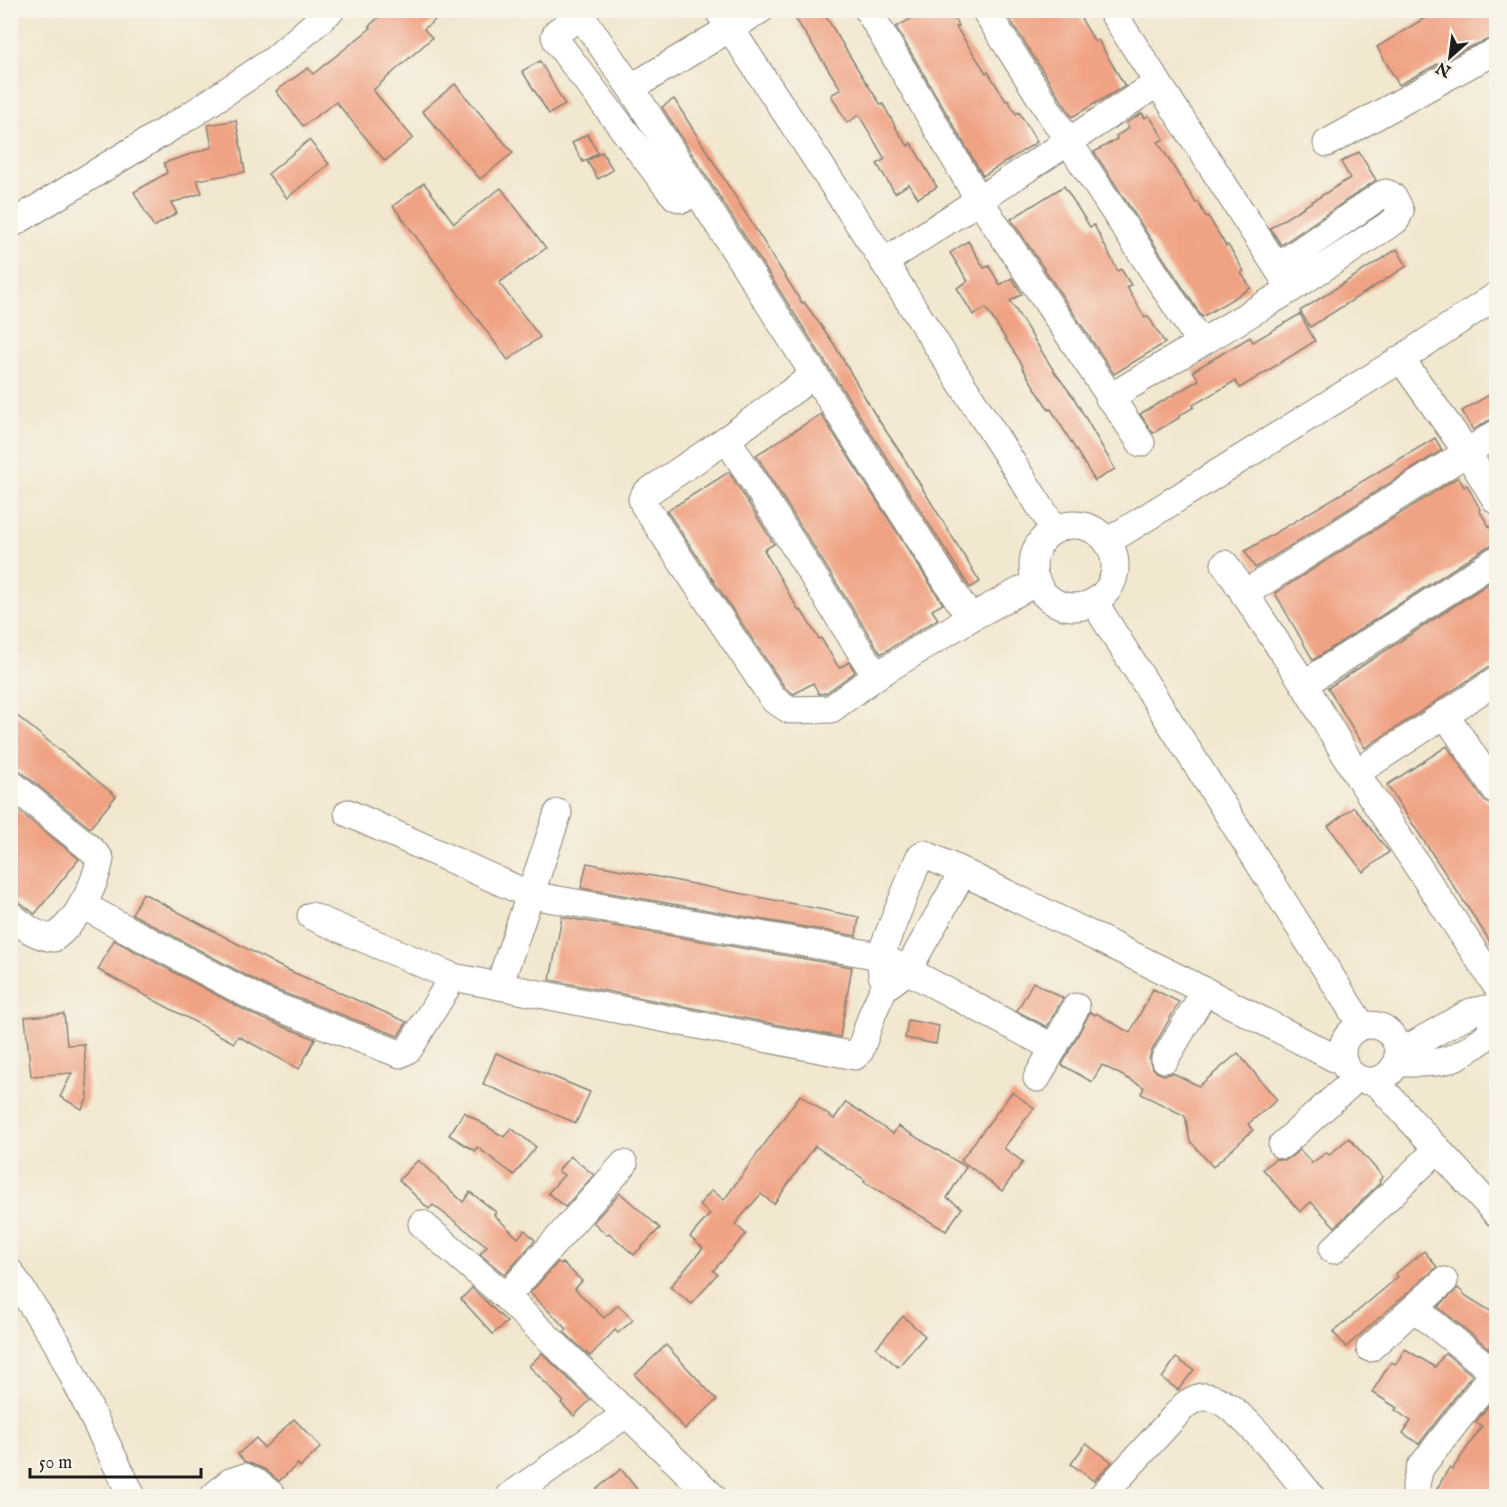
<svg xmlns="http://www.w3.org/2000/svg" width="1507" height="1507" font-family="'IM FELL English',serif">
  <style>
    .building { fill: #f0a384 }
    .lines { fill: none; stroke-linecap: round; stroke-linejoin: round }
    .minor-casing { stroke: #878276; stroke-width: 29 }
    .minor { stroke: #fff; stroke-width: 27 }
  </style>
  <rect width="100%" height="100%" fill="#f7f3e8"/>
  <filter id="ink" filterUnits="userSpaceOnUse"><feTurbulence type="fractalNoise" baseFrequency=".0167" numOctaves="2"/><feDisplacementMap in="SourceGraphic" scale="12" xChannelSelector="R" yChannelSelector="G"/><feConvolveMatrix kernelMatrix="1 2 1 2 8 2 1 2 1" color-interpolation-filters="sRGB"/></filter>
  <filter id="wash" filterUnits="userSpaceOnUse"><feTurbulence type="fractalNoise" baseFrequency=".008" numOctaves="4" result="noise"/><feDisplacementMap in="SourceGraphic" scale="24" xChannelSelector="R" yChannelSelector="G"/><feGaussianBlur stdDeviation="1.35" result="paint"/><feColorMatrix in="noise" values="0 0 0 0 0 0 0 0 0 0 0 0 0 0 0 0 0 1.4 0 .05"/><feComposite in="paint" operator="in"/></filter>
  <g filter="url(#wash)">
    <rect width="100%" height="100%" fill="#f2e7cf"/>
    <g id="blocks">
      <g class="building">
        <polygon points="387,10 447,10 424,29 432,38 373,90 413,138 385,161 336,102 303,126 276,91 308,68 313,74 371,28 369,26"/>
        <polygon points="807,10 822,10 862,76 881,105 883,104 899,133 908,146 911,143 937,187 918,198 909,184 895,193 877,164 885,159 859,115 847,123 831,95 841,89 795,18"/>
        <polygon points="926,10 949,10 959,26 956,27 986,73 988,72 1006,101 1008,100 1016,114 1019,112 1037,142 983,176 896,27"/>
        <polygon points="1004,10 1076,10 1095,42 1098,40 1125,86 1072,117"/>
        <polygon points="1438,10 1486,10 1497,27 1497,36 1465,49 1399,85 1377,47"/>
        <polygon points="540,61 565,105 549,114 522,71"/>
        <polygon points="455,84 513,153 480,179 422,111"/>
        <polygon points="674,99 802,303 804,302 834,344 874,413 902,455 980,582 970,588 662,107"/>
        <polygon points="1142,113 1145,118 1149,115 1164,139 1158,142 1196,203 1198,202 1206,217 1208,216 1226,246 1228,245 1244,271 1241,273 1251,288 1202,317 1094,152 1117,139 1116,136 1129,128 1126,123"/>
        <polygon points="236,120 245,172 197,180 202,193 171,203 177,213 154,227 134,192 167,173 164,163 212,147 208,125"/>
        <polygon points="587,134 598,153 583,162 572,143"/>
        <polygon points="309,140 329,164 287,198 268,174"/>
        <polygon points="602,152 613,170 598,179 587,161"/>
        <polygon points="1359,152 1376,180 1281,245 1270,228 1350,178 1341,162"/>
        <polygon points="424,183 454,223 501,188 546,248 499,283 540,337 508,360 393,206"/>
        <polygon points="1064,186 1090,227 1094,225 1118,271 1121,269 1131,285 1127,287 1145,318 1148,316 1165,343 1114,374 1011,219"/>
        <polygon points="968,241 984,268 989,266 1000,285 1012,278 1022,294 1010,301 1054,371 1074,398 1115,469 1095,481 1051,409 1049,410 1040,396 1022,367 1023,366 986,308 973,315 957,288 968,281 950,253"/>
        <polygon points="1397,249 1407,266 1310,327 1300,311"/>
        <polygon points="1300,314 1315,341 1240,388 1235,381 1193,405 1194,407 1179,416 1179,418 1153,433 1140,414 1199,380 1193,371 1250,337 1253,342"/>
        <polygon points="1497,390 1497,418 1488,421 1473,430 1462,411"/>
        <polygon points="821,414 943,604 932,610 938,619 881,654 756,455"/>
        <polygon points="1435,438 1442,450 1255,568 1245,551"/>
        <polygon points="729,472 774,544 764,550 799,611 801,610 819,639 821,638 839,668 849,662 855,672 826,693 819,694 813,683 794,694 785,688 667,511"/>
        <polygon points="1458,477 1464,487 1467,485 1480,509 1479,510 1497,539 1497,544 1487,547 1313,660 1275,593"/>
        <polygon points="1497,578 1497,665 1487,668 1365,748 1328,688"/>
        <polygon points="10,710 116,796 90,828 20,771 10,768"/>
        <polygon points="1447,746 1483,799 1491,805 1497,813 1497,952 1387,785"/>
        <polygon points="10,804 79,859 35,914 19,902 10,900"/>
        <polygon points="1354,807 1389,852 1363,872 1328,826"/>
        <polygon points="587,863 859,917 856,936 581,888"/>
        <polygon points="143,893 281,967 407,1022 398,1036 268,987 132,914"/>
        <polygon points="562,917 852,967 840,1037 550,980"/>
        <polygon points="114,940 254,1015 315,1039 299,1069 238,1036 234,1043 98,970"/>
        <polygon points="1033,982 1063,998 1047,1027 1017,1011"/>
        <polygon points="1153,989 1179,1002 1151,1052 1149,1060 1152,1067 1157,1072 1164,1075 1173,1073 1199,1086 1238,1053 1277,1100 1248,1124 1253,1130 1213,1167 1190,1141 1185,1116 1141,1094 1144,1087 1102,1065 1092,1082 1062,1065 1090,1012 1095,1015 1096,1013 1130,1033"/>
        <polygon points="64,1014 67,1045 84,1044 88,1097 82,1109 60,1097 72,1073 31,1076 25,1017"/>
        <polygon points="908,1020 939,1026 936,1044 905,1038"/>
        <polygon points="496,1053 590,1092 576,1123 483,1084"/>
        <polygon points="1012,1092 1034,1108 1004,1148 1023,1162 1002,1191 961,1160"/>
        <polygon points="800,1095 834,1119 846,1102 893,1134 898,1126 966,1167 947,1198 962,1208 946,1231 864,1182 865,1180 815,1146 774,1204 761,1194 735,1224 746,1234 713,1271 717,1274 692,1304 670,1287 703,1248 690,1237 710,1214 699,1205 712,1190 724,1200"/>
        <polygon points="464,1112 504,1137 511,1128 536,1147 514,1175 477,1147 475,1151 449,1135"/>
        <polygon points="1349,1138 1383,1177 1379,1181 1380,1183 1335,1227 1311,1202 1300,1212 1263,1169 1275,1159 1286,1160 1300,1150 1312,1163 1327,1152 1329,1155"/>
        <polygon points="570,1156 594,1175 565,1207 548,1193 564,1175 558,1171"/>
        <polygon points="418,1160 463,1202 470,1192 496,1212 494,1215 518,1238 525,1230 535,1240 505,1275 480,1254 487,1246 433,1205 429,1209 399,1180"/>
        <polygon points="620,1193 660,1228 634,1255 609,1233 607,1235 593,1222"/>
        <polygon points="1424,1251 1437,1267 1346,1347 1333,1332 1398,1277 1395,1274"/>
        <polygon points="558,1262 561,1264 563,1263 582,1281 575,1289 604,1318 618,1305 633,1320 618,1333 615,1330 590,1356 564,1332 567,1329 530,1293"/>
        <polygon points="472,1288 507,1322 493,1334 461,1299"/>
        <polygon points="1458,1288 1466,1296 1497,1315 1496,1354 1438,1307"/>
        <polygon points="903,1316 925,1336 898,1367 876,1348"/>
        <polygon points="666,1345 717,1400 685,1429 635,1375"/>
        <polygon points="1405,1349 1435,1367 1445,1353 1472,1375 1419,1444 1403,1433 1411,1421 1395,1410 1397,1408 1372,1392 1391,1362 1396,1364"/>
        <polygon points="542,1353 590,1400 574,1416 561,1403 563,1401 529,1366"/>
        <polygon points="1176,1358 1194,1370 1178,1390 1162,1378"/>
        <polygon points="1492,1401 1497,1404 1497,1496 1432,1497 1449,1468 1452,1470 1482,1426 1476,1422"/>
        <polygon points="294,1419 321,1447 300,1467 298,1464 279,1481 264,1469 244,1461 238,1454 256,1438 264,1448"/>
        <polygon points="1086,1443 1112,1462 1094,1481 1071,1464"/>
        <polygon points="621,1469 643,1497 587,1497"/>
      </g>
    </g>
  </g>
  <g filter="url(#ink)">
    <use href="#blocks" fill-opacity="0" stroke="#878276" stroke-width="1.5"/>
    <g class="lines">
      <g class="minor-casing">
        <g id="minor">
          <polyline points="577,10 631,88 970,618"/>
          <polyline points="718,10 884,262 1055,530"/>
          <polyline points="868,10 979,200 1141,443"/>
          <polyline points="985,10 1068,141 1200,342"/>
          <polyline points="1111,10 1287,283"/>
          <polyline points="581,16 557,32 555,36 557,42 668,188 676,197 683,199 695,189"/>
          <polyline points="631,88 760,10"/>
          <polyline points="1327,143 1472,63 1496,52"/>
          <polyline points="10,225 188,117 275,59 331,10"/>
          <polyline points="884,262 1158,83"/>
          <polyline points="1401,359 1467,452 1496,500"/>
          <polyline points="814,375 727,439 645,494 642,499 644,505 774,700 790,710 831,709 876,676 970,618 1037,582"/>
          <path d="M1109,398L1291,289L1396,220L1400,211C1397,203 1394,195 1386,193L1381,195L1277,267"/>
          <polyline points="727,439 876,676"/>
          <circle cx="1074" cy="566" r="41"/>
          <polyline points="1107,542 1401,359 1496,296"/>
          <polyline points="1225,564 1304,684 1356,773 1496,985"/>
          <polyline points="1244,594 1496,434"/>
          <polyline points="1094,602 1362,1026"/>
          <polyline points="1304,684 1496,560"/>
          <polyline points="1445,714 1496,790"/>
          <polyline points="1356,773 1496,681"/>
          <path d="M10,783L91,849L100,859C95,887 77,921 54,938C35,936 25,927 10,915"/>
          <polyline points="348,813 530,895 880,956 1054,1048"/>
          <polyline points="82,905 261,1001 400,1054 409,1049 453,977"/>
          <polyline points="311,916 453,977 855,1056 860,1051 873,1012 884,988 907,971 963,872"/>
          <polyline points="882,975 880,956 919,858 924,854 963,872 1205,991 1344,1063"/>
          <polyline points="499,986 558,813"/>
          <circle cx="1370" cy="1053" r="28"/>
          <polyline points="1399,1053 1471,1012 1496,1007"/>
          <polyline points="1165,1059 1205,991"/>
          <path d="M1397,1063C1431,1063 1446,1066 1475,1045C1486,1037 1490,1034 1496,1021"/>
          <polyline points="1037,1078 1076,1007"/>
          <polyline points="1375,1081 1496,1213"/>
          <polyline points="1282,1145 1357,1078"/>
          <polyline points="422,1224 506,1297 712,1496"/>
          <polyline points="1333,1250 1438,1149"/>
          <polyline points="10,1272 57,1343 132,1496"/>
          <polyline points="506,1297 624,1164"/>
          <polyline points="1415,1309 1496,1374"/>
          <polyline points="1370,1348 1444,1281"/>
          <polyline points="214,1496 230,1482 245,1477 257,1483 273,1496"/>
          <polyline points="510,1496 626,1414"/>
          <path d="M1102,1496L1185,1405C1191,1401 1198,1396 1207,1397C1236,1398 1291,1473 1311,1496"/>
          <polyline points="1416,1496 1416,1484 1420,1468 1494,1373"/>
        </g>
      </g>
      <use href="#minor" class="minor"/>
    </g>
  </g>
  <rect width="1507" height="1507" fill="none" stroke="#f7f3e8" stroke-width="36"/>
  <g transform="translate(1450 57) rotate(208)" stroke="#f7f3e8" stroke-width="4.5" paint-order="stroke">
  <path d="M0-4.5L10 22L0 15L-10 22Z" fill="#1c1c1c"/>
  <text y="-9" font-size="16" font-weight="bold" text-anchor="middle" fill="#1c1c1c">N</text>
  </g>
  <path d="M30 1468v9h171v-9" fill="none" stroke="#1c1c1c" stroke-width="3"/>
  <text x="39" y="1468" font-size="18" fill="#1c1c1c" stroke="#f7f3e8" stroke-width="4.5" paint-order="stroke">50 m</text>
</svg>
